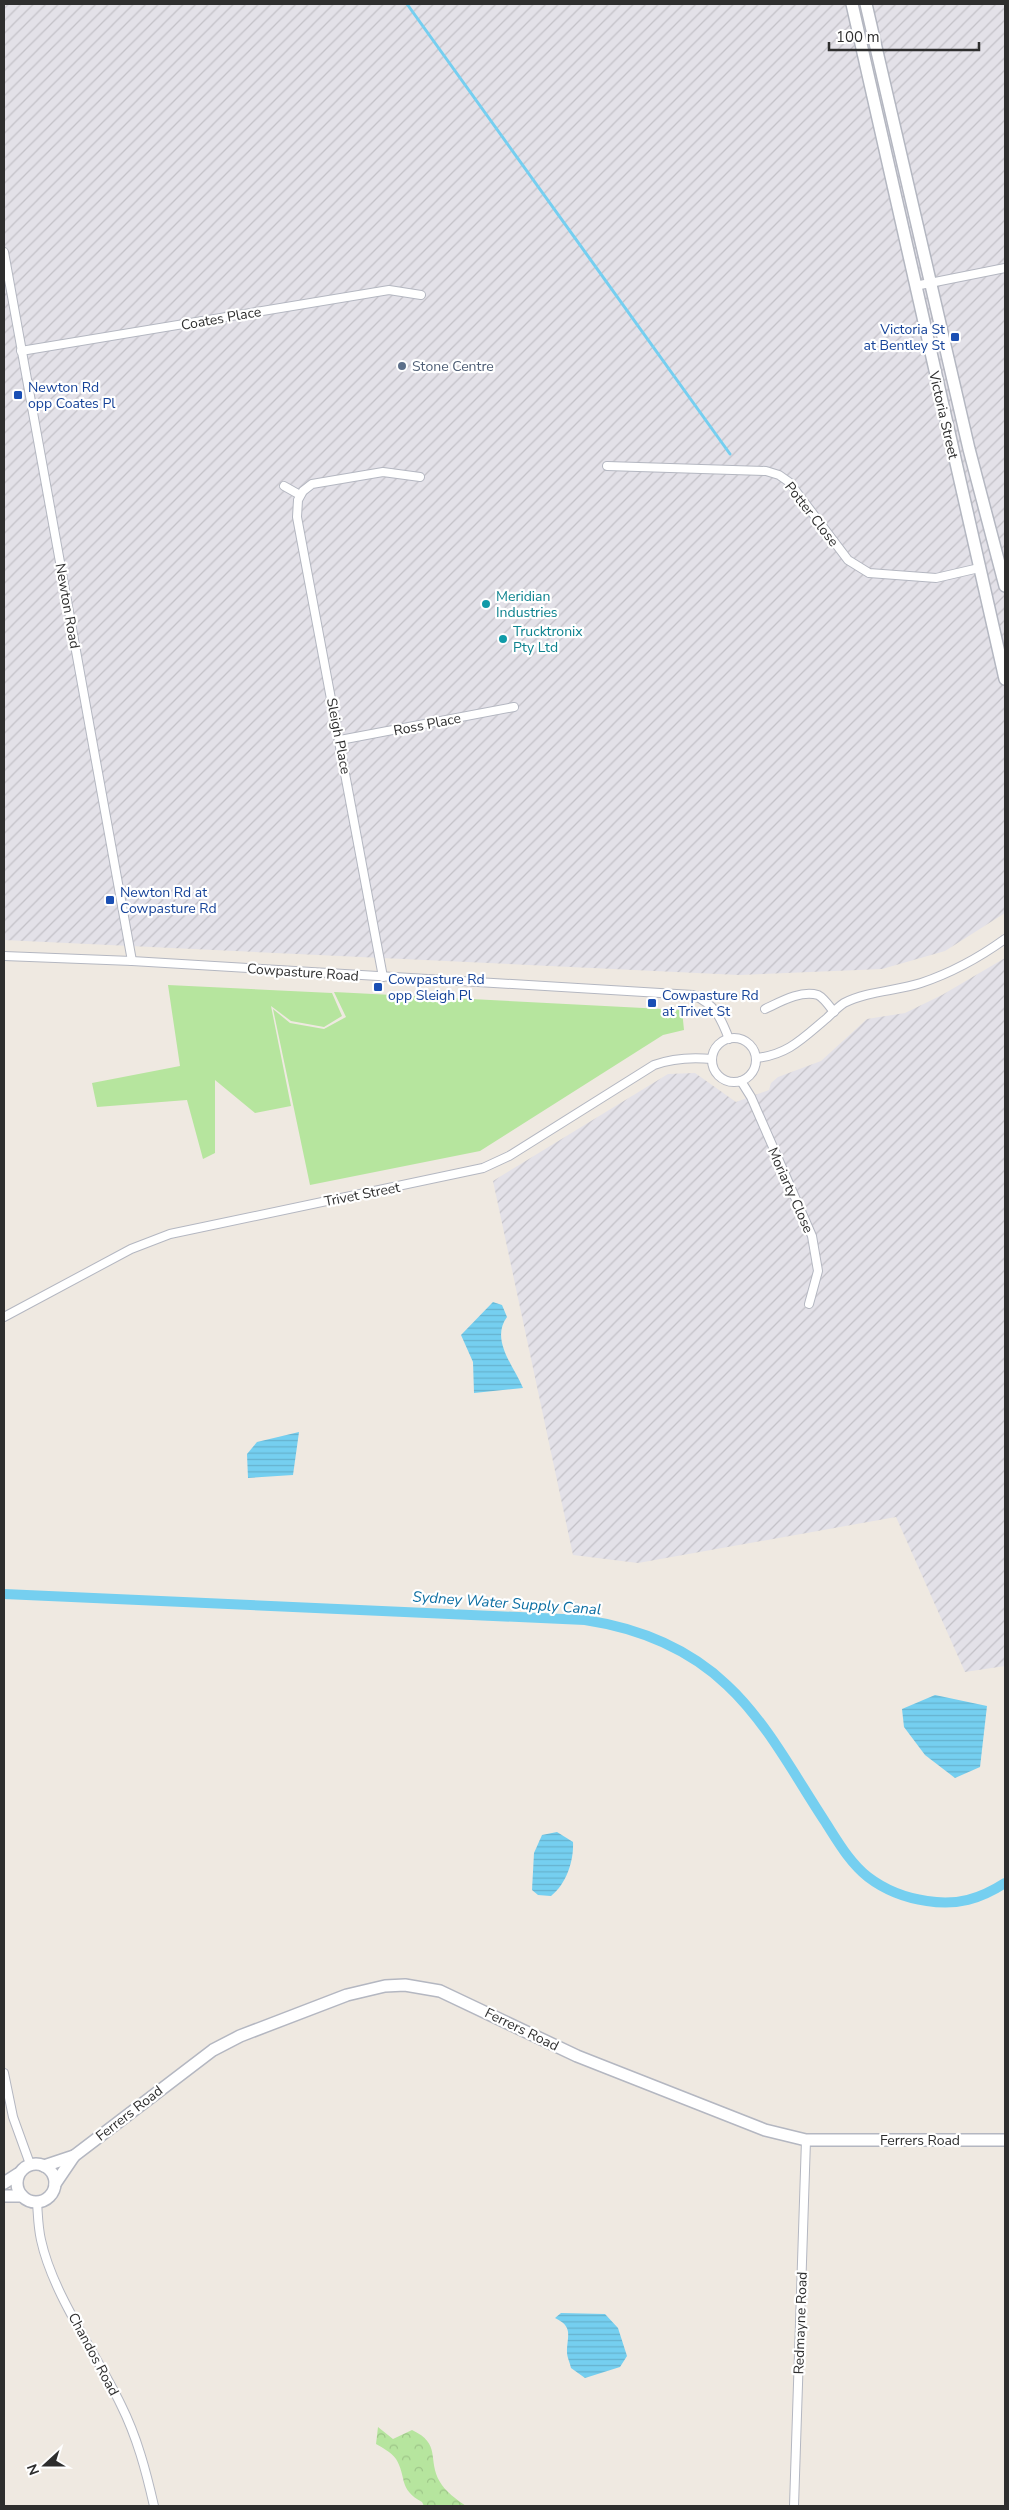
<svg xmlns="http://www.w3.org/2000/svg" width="1009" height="2510" font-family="'Nunito Sans',sans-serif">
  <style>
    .industrial { fill: url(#industrial-furrows) }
    .grass { fill: #b6e59e }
    .forest { fill: url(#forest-crowns) }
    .water { fill: url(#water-rules) }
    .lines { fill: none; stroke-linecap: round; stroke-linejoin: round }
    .stream { stroke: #75cff0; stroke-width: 3 }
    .canal { stroke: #75cff0; stroke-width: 10 }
    .street-casing { stroke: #b4b7c1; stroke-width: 10 }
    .secondary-casing { stroke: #b4b7c1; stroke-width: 14 }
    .street { stroke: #fff; stroke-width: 8 }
    .secondary { stroke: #fff; stroke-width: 11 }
    .transit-dot { fill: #1a4fb4; stroke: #fff; stroke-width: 2 }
    .service-dot { fill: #5c6f8a; stroke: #fff; stroke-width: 2 }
    .culture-dot { fill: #0f9aa8; stroke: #fff; stroke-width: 2 }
    .labels { text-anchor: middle; stroke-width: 4.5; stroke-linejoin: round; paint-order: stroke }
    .street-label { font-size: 14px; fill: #2e2e2e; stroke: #fff }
    .transit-label { font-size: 14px; fill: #164399; stroke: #fff; text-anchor: start }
    .service-label { font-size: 14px; fill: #4e5e75; stroke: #fff; text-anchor: start }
    .culture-label { font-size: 14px; fill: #0d838f; stroke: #fff; text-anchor: start }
    .water-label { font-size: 15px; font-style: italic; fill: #0d6fa3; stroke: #fff }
  </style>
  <defs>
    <pattern id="industrial-furrows" width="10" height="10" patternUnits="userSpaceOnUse" patternTransform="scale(1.25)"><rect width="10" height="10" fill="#e3e1e8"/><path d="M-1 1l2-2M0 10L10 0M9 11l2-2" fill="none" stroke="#c3c1c7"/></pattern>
    <pattern id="forest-crowns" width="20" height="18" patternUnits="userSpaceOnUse" patternTransform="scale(1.25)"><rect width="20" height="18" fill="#b6e59e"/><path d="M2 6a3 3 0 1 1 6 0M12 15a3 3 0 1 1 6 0" fill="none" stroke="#9dc588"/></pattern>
    <pattern id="water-rules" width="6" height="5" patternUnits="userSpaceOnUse" patternTransform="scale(1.25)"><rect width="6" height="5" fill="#75cff0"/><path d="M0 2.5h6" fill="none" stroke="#66b2ce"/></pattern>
  </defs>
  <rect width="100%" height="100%" fill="#efe9e1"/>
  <g class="industrial">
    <polygon points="4,4 1005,4 1005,913 945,951 882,969 739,975 4,940"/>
    <polygon points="1005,958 1005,1666 965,1672 896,1517 638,1563 573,1555 493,1181 668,1074 695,1073 736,1102 769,1090 771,1083 778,1077 821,1061 867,1019 905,1013 942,995"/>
  </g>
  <g class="grass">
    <polygon points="168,985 332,993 342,1016 324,1027 291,1021 271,1006 291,1106 255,1113 215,1080 215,1153 203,1159 187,1100 97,1107 92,1083 180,1066"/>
    <polygon points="334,992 682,1010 684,1030 663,1035 480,1151 310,1185 273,1009 290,1023 324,1029 346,1017"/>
  </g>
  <path class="forest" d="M378,2427L393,2439L412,2430C442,2444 427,2460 440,2482C444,2490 458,2501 466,2506H424L422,2502C398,2489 407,2477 396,2459C391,2452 383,2448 376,2444Z"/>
  <g class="water">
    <path d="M493,1302L502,1305L507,1317C490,1340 514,1366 523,1388L474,1393L473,1362L461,1335Z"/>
    <polygon points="299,1432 293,1475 248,1478 247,1454 257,1442"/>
    <polygon points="935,1695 987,1706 980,1767 955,1778 925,1755 904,1727 902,1709"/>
    <path d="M557,1832L573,1842C574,1861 566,1884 551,1896L538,1895L532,1890L534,1853L542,1835Z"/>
    <path d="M561,2313L605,2314L618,2328L627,2356L620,2367L585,2378L571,2368C570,2363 567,2357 567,2352C567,2336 574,2327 555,2318Z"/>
  </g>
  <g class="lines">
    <polyline class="stream" points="407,4 730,454"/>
    <path class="canal" d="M4,1594L585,1620C638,1628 687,1647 727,1685C766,1721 795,1776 824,1820C837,1840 849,1862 868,1877C885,1890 906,1898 927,1901C957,1906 980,1899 1005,1883"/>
    <g class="street-casing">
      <g id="street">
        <polyline points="4,252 132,961"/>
        <polyline points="915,286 1005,268"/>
        <polyline points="21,351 389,290 421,295"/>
        <polyline points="607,466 766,471 779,475 789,482 848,560 869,573 936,578 979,568"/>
        <polyline points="284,486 300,495"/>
        <polyline points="340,740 514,707"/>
        <path d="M4,956L132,961L693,995C715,1004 721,1018 729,1039"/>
        <polyline points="383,977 297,517 298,500 303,491 312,484 383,472 420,477"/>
        <path d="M765,1009C780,1002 800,990 818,995C824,998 830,1007 834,1012"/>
        <circle cx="734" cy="1060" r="22"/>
        <path d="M756,1058C788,1055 803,1038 827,1018C832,1013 838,1007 844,1003C868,991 896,991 921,983C951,973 980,957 1005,939"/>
        <polyline points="741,1081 751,1097 812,1236 818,1271 809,1304"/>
        <path d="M4,1317L131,1249L170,1234L483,1168L509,1156L654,1065C673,1058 691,1057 712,1059"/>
        <polyline points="4,2073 13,2117 30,2164"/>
        <path d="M37,2202C38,2215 38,2227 41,2240C53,2295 96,2353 121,2405C137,2437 146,2471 154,2506"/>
        <polyline points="794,2506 806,2140"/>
      </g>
    </g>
    <g class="secondary-casing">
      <g id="secondary">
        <polyline points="852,4 1005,679"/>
        <polyline points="866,4 969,449 1005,586"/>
        <circle cx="36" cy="2183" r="19"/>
        <polyline points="44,2166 74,2156"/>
        <polyline points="4,2183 18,2174"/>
        <polyline points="55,2184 74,2156 213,2050 240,2036 347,1995 385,1986 405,1985 440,1991 577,2056 765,2130 806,2140 1005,2140"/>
        <polyline points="4,2196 22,2196"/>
      </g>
    </g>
    <use href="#street" class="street"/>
    <use href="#secondary" class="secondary"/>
  </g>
  <g class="transit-dot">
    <rect x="950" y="332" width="10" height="10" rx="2.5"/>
    <rect x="13" y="390" width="10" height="10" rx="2.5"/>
    <rect x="105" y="895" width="10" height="10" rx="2.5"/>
    <rect x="373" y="982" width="10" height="10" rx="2.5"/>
    <rect x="647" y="998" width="10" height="10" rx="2.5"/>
  </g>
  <circle class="service-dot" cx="402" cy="366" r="5"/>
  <g class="culture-dot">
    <circle cx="486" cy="604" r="5"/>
    <circle cx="503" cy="639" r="5"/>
  </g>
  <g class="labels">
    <g class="street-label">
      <text transform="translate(221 318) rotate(-10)" y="5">Coates Place</text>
      <text transform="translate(944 415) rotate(77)" y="5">Victoria Street</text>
      <text transform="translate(812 514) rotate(52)" y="5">Potter Close</text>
      <text transform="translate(68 606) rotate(80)" y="5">Newton Road</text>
      <text transform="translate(427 724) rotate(-11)" y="5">Ross Place</text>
      <text transform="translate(339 736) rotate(79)" y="5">Sleigh Place</text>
      <text transform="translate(303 972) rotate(4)" y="5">Cowpasture Road</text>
      <text transform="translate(791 1190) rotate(66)" y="5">Moriarty Close</text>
      <text transform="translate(362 1194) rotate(-11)" y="5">Trivet Street</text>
      <text transform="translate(522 2029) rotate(26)" y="5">Ferrers Road</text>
      <text transform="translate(129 2113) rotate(-38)" y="5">Ferrers Road</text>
      <text x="920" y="2145">Ferrers Road</text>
      <text transform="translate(800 2323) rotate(-88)" y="5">Redmayne Road</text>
      <text transform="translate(94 2354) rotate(62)" y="5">Chandos Road</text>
    </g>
    <g class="transit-label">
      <text x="945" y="334" text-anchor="end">Victoria St<tspan x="945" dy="16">at Bentley St</tspan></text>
      <text x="28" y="392">Newton Rd<tspan x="28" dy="16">opp Coates Pl</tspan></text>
      <text x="120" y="897">Newton Rd at<tspan x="120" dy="16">Cowpasture Rd</tspan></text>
      <text x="388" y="984">Cowpasture Rd<tspan x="388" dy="16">opp Sleigh Pl</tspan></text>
      <text x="662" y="1000">Cowpasture Rd<tspan x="662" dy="16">at Trivet St</tspan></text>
    </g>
    <g class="service-label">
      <text x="412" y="371">Stone Centre</text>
    </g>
    <g class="culture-label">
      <text x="496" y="601">Meridian<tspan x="496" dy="16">Industries</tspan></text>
      <text x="513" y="636">Trucktronix<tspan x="513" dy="16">Pty Ltd</tspan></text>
    </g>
    <g class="water-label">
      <text transform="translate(507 1603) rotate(4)" y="5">Sydney Water Supply Canal</text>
    </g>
  </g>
  <rect width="1009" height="2510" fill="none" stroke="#2e2e2e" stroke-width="10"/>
  <g transform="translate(45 2465) rotate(249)" stroke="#ffffff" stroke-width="4" paint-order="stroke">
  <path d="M0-4L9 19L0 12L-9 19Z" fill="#2e2e2e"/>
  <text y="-8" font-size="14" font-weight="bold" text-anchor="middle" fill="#2e2e2e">N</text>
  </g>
  <path d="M829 42v8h150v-8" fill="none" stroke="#2e2e2e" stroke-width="2.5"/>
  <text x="836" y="42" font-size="15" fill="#2e2e2e" stroke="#ffffff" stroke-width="4" paint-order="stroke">100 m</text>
</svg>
